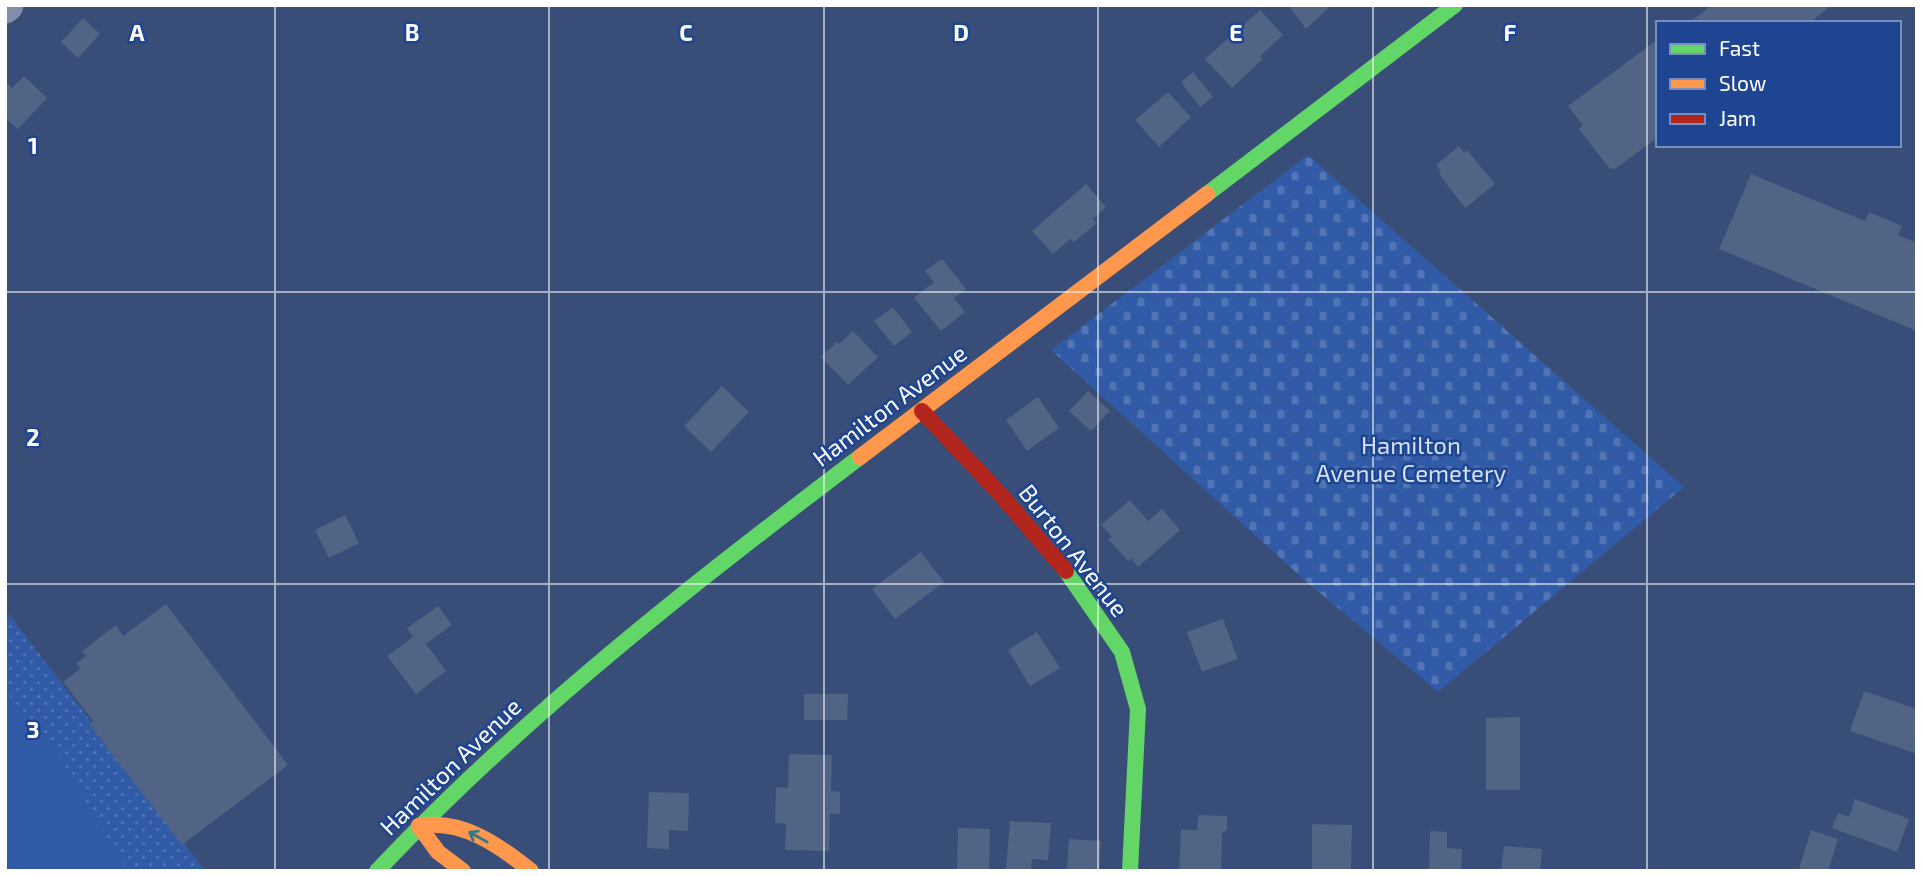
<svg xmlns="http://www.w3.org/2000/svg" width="1922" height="876" font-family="'Exo 2',sans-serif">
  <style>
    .green { fill: url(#green-dots) }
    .cemetery { fill: url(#cemetery-stones) }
    .pitch { fill: #325ba7 }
    .building { fill: #526485 }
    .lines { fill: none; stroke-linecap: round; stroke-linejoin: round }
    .street { stroke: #808eaa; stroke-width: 35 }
    .fast { stroke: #63d668; stroke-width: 16 }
    .slow { stroke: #ff974d; stroke-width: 16 }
    .jam { stroke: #b3261e; stroke-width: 16 }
    .oneway { stroke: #367883 }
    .grid { fill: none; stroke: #fff; stroke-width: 2; stroke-opacity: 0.55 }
    .labels { text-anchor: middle; stroke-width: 5; stroke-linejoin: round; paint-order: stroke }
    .street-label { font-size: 24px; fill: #fff; stroke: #1e4591 }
    .park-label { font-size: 24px; fill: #d4e1fa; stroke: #1e4591 }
    .grid-label { font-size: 23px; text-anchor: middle; font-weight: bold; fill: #fff; stroke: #1e4591; stroke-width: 5; stroke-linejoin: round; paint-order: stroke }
  </style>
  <defs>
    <pattern id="green-dots" width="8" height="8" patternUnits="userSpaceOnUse" patternTransform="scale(1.75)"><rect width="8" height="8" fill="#325ba7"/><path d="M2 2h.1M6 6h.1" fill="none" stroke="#5174b4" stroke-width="1.8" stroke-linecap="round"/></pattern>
    <pattern id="cemetery-stones" width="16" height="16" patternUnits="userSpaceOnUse" patternTransform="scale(1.75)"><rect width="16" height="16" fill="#325ba7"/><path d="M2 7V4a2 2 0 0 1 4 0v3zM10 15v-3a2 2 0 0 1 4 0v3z" fill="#5174b4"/></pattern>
  </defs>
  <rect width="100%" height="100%" fill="#384d77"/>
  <polygon class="green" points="5,609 205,871 5,871"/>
  <polygon class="cemetery" points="1308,155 1684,487 1438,692 1301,577 1051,350"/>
  <polygon class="pitch" points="5,691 52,745 127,871 5,871 5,765 8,755 5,746"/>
  <g class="building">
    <polygon points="1288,5 1332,5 1306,29"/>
    <polygon points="1712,5 1832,5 1809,23 1689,23"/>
    <polygon points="1260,10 1283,35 1260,56 1263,59 1232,88 1205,59"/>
    <polygon points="83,18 100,34 78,58 61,42"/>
    <polygon points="1658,39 1658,137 1615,169 1609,168 1579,129 1583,125 1568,106"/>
    <polygon points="1193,72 1213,97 1200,107 1181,82"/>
    <polygon points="24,76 47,98 18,129 5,118 5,86 8,84 12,88"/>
    <polygon points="1167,93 1169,93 1191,117 1159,147 1135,120"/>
    <polygon points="1459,146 1464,153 1467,150 1495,184 1465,208 1439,174 1441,172 1436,165"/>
    <polygon points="1751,174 1865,221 1869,212 1902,226 1898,235 1917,243 1917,331 1719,249"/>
    <polygon points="1086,184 1106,207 1093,219 1097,223 1074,242 1070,239 1053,254 1032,231"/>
    <polygon points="940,260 943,260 966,289 954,298 965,312 941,331 914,298 934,282 925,271"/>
    <polygon points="893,307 912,332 894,346 874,321"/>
    <polygon points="853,331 878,357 848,385 821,357 837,342 839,344"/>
    <polygon points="722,386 749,412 711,452 684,426"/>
    <polygon points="1088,391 1110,411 1091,431 1069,411"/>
    <polygon points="1038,397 1059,428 1027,451 1006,420"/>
    <polygon points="1130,500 1148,521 1162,509 1180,530 1138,567 1131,558 1128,561 1108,539 1112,537 1101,525"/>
    <polygon points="345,515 359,543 329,558 315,530"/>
    <polygon points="921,552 944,582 895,619 872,589"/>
    <polygon points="166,604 288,765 182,845 89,724 93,721 63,682 80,669 76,663 86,656 82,651 116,625 123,636"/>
    <polygon points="438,606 452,625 426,644 446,671 416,694 387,656 413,637 407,628"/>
    <polygon points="1223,619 1238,659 1202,672 1187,632"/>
    <polygon points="1037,632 1060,668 1030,686 1008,650"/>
    <polygon points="1864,691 1917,709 1917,754 1850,731"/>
    <polygon points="804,694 848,694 847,720 804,720"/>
    <polygon points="1520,717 1520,790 1486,790 1486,718"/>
    <polygon points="789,754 832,755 831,791 840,792 840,814 830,814 829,851 785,850 786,824 775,823 776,787 788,788"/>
    <polygon points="649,792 689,793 688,831 669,830 669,849 647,848"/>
    <polygon points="1855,799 1909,819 1897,852 1832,828 1838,813 1849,817"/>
    <polygon points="1198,815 1227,816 1227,830 1222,833 1221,871 1179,871 1181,830 1197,830"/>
    <polygon points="1010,821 1051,823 1048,860 1032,859 1031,871 1006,871"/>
    <polygon points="1312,824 1352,825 1351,871 1312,871"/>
    <polygon points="958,828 990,829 989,871 957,871"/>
    <polygon points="1811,830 1838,839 1828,871 1799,869"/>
    <polygon points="1430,831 1447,832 1447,848 1462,849 1461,871 1429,871"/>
    <polygon points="1069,839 1101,841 1099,871 1067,871"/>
    <polygon points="1504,846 1542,849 1540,871 1501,871"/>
  </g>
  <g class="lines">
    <polyline class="street" points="5,6 6,5"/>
    <g class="fast">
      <polyline points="1207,194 1455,5"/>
      <polyline points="1066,571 1122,652 1138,709 1130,871"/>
      <path d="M377,871C416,830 456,790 498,752C613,646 736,551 860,457"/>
    </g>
    <g class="slow">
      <polyline points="860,457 1207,194"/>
      <path d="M419,826C462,819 499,845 531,871"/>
      <polyline points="419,826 438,852 463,871"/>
    </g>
    <polyline class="jam" points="922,411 1000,494 1066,571"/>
  </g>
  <defs><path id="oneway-shaft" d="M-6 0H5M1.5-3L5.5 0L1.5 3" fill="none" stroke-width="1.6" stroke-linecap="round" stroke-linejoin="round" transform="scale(1.75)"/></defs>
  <use class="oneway" href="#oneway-shaft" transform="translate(478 837) rotate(-151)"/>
  <path class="grid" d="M275,5V871M549,5V871M824,5V871M1098,5V871M1373,5V871M1647,5V871M5,292H1917M5,584H1917"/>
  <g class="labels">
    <g class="street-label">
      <text transform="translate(890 406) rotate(-37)" y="8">Hamilton Avenue</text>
      <text transform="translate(1073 551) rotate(52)" y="8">Burton Avenue</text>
      <text transform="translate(451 767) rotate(-44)" y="8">Hamilton Avenue</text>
    </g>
    <g class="park-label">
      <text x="1411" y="454">Hamilton<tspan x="1411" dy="28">Avenue Cemetery</tspan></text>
    </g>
  </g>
  <g class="grid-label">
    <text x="137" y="41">A</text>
    <text x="412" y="41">B</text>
    <text x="686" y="41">C</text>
    <text x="961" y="41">D</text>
    <text x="1236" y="41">E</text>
    <text x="1510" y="41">F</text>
    <text x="33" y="154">1</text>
    <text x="33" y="446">2</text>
    <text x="33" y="738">3</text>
  </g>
  <rect width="1922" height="876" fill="none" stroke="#ffffff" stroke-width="14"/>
  <rect x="1656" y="21" width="245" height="126" fill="#1e4591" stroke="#788fbd" stroke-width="2"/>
  <rect x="1670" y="44" width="35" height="10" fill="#63d668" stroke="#788fbd" stroke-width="2"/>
  <text x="1719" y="56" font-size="21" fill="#ffffff">Fast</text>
  <rect x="1670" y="79" width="35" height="10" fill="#ff974d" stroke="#788fbd" stroke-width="2"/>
  <text x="1719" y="91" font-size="21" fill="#ffffff">Slow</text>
  <rect x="1670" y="114" width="35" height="10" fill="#b3261e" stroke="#788fbd" stroke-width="2"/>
  <text x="1719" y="126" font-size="21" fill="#ffffff">Jam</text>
</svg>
